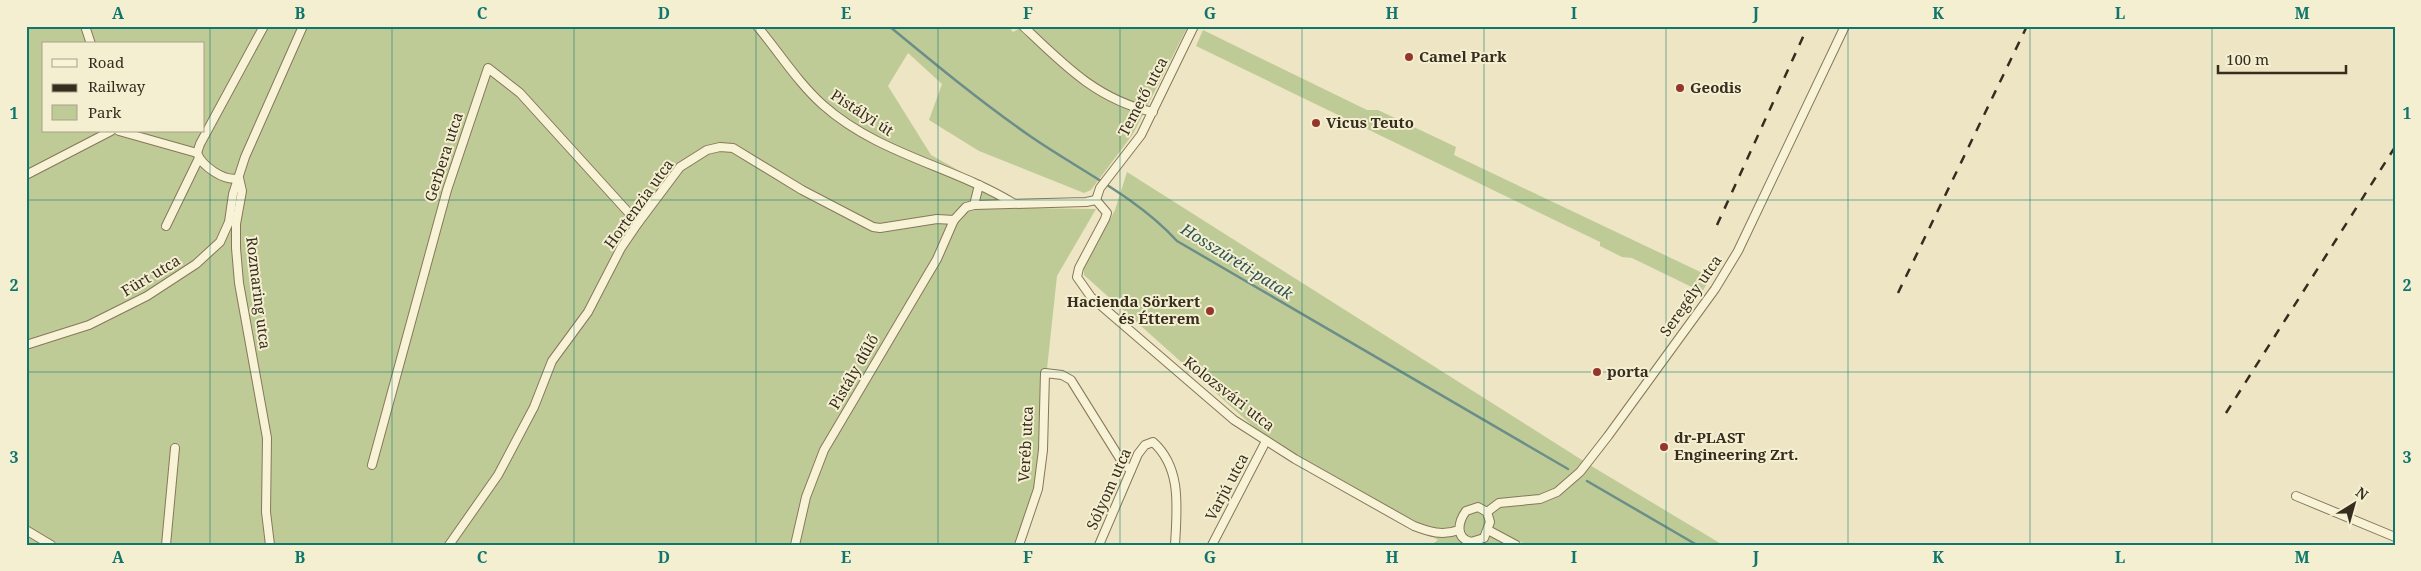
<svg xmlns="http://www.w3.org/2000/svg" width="2421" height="571" font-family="'Noto Serif',serif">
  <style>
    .green { fill: #bfcb97; fill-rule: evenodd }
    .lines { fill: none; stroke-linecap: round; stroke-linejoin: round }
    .stream { stroke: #6c8e89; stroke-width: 2.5 }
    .minor-casing { stroke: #87775a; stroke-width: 10 }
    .minor { stroke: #f8f2d6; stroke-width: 8 }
    .rail { stroke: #372d1e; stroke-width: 2.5; stroke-dasharray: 9 9; stroke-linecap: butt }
    .grid { fill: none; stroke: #0f766e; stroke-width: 1; stroke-opacity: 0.55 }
    .poi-dot { fill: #95362b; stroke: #f5efd2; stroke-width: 2 }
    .labels { text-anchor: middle; stroke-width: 4; stroke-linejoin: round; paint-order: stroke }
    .poi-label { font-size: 15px; font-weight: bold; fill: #372d1e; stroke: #f5efd2; text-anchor: start }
    .street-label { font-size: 15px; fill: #372d1e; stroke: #f5efd2 }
    .water-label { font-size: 16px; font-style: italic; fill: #2d5557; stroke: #f5efd2 }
    .neatline { fill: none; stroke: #0f766e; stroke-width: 2 }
    .grid-label { font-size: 16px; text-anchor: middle; font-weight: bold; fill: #0f766e }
  </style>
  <rect width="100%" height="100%" fill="#ede5c3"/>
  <g class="green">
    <path d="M26,26H1008L1013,32L1024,26H1188L1133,134L1091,190L1084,193L979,151L929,120L942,84L908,53L888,86L931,155L1026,208L1096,209L1057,276L1046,378L1045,446L1022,545H26ZM44,44H204V131H44Z"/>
    <polygon points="1203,30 1367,110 1378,110 1456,147 1454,155 1711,277 1702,292 1632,258 1622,257 1600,246 1600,242 1196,46"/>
    <polygon points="1127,172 1593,467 1723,545 1527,545 1515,539 1507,545 1431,545 1438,540 1265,437 1084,275 1084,268 1115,210"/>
  </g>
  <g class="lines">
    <g class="stream">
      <path d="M889,26C935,64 981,102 1030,136C1079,170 1137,197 1177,241L1568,469"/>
      <polyline points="1587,481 1697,545"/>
    </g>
    <g class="minor-casing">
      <g id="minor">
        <polyline points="85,26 91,44"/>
        <path d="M757,26C779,52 798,83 823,105C878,154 952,166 1013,203"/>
        <path d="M1023,26C1063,64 1097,100 1153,112"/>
        <path d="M119,131L197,153C202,166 224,182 239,178"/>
        <polyline points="197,153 200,144 264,26"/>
        <polyline points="26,175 111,131"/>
        <polyline points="239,178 242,191 236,224 236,248 239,283 267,438 266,512 270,545"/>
        <path d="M1096,200L1107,213L1105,219L1079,268L1077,277L1091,297L1234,420L1295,459L1414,526C1430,532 1442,536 1459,530"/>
        <polyline points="1096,200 1100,188 1141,135 1194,26"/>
        <polyline points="974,205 979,185"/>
        <polyline points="166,226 199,158"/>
        <polyline points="26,345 89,325 147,296 196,264 220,242 229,222 233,194 245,157 303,26"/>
        <polyline points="372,465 447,190 488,68 520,93 638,223"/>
        <polyline points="2296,496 2395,537"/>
        <path d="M1478,507L1487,512L1490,522L1484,538L1471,542C1455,538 1458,522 1466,511Z"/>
        <polyline points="1487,512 1499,503 1540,499 1557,492 1580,472 1608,436 1715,289 1738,251 1845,26"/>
        <polyline points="26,530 51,545"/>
        <polyline points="1488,530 1516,545"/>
        <polyline points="166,545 175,448"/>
        <polyline points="449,545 498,475 534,407 552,361 588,312 621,248 638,223 680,167 707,150 720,147 733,148 802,190 873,227 880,228 937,219 954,220"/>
        <polyline points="795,545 806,497 824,450 937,259 954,220 966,207 974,205 1086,202 1096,200"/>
        <polyline points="1019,545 1038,489 1043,450 1045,373 1062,375 1071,380 1124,465 1131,470"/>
        <path d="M1099,545L1138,454L1145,445L1153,442C1182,468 1177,508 1175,545"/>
        <polyline points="1212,545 1266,441"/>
      </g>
    </g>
    <use href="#minor" class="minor"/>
    <g class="rail">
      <polyline points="1717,225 1808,26"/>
      <polyline points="1898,293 2027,26"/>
      <polyline points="2226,413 2395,147"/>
    </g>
  </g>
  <path class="grid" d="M210,26V545M392,26V545M574,26V545M756,26V545M938,26V545M1120,26V545M1302,26V545M1484,26V545M1666,26V545M1848,26V545M2030,26V545M2212,26V545M26,200H2395M26,372H2395"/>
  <g class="poi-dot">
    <circle cx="1409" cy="57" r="5"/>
    <circle cx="1680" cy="88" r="5"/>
    <circle cx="1316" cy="123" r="5"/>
    <circle cx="1210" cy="311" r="5"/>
    <circle cx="1597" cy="372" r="5"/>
    <circle cx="1664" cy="447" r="5"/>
  </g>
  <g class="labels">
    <g class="poi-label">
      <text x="1419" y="62">Camel Park</text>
      <text x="1690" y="93">Geodis</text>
      <text x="1326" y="128">Vicus Teuto</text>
      <text x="1200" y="307" text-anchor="end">Hacienda Sörkert<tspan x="1200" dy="17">és Étterem</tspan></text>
      <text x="1607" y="377">porta</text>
      <text x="1674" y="443">dr-PLAST<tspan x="1674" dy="17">Engineering Zrt.</tspan></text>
    </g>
    <g class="street-label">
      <text transform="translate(1143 97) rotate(-62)" y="5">Temető utca</text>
      <text transform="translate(862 113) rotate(33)" y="5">Pistályi út</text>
      <text transform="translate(444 157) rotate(-72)" y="5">Gerbera utca</text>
      <text transform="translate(639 204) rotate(-54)" y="5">Hortenzia utca</text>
      <text transform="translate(151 276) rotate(-31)" y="5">Fürt utca</text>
      <text transform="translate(258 293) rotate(83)" y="5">Rozmaring utca</text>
      <text transform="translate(1691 296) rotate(-55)" y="5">Seregély utca</text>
      <text transform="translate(854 372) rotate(-60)" y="5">Pistály dűlő</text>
      <text transform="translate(1229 394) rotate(38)" y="5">Kolozsvári utca</text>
      <text transform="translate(1026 444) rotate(-87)" y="5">Veréb utca</text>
      <text transform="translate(1227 487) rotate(-62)" y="5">Varjú utca</text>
      <text transform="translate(1109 489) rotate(-66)" y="5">Sólyom utca</text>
    </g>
    <g class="water-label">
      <text transform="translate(1237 261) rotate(32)" y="6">Hosszúréti-patak</text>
    </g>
  </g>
  <rect width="2421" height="571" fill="none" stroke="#f5efd2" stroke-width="55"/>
  <rect x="42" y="42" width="162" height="90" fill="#f5efd2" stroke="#a9a18a"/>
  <rect x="52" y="59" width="25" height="8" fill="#f8f2d6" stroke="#a9a18a"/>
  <text x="88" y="68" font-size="15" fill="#372d1e">Road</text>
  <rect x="52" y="84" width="25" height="8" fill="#372d1e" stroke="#a9a18a"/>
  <text x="88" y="92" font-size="15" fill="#372d1e">Railway</text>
  <rect x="52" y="105" width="25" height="15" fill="#bfcb97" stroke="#a9a18a"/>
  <text x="88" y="118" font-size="15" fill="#372d1e">Park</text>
  <g transform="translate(2354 504) rotate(37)" stroke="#f5efd2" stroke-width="4" paint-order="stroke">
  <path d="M0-4L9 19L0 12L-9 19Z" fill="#372d1e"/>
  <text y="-8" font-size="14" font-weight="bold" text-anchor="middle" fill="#372d1e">N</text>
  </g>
  <path d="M2218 65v8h128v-8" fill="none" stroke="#372d1e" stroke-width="2.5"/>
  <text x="2226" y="65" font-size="15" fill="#372d1e" stroke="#f5efd2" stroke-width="4" paint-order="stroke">100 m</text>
  <rect x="28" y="28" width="2366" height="516" class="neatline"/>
  <g class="grid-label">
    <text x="118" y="19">A</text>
    <text x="300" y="19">B</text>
    <text x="482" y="19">C</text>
    <text x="664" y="19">D</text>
    <text x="846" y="19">E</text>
    <text x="1028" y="19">F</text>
    <text x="1210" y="19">G</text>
    <text x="1392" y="19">H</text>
    <text x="1574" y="19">I</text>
    <text x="1756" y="19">J</text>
    <text x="1938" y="19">K</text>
    <text x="2120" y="19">L</text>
    <text x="2302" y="19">M</text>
    <text x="14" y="119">1</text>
    <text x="2407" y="119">1</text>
    <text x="14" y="291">2</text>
    <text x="2407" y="291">2</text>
    <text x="14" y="463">3</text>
    <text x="2407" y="463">3</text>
    <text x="118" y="563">A</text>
    <text x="300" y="563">B</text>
    <text x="482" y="563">C</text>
    <text x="664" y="563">D</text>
    <text x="846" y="563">E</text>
    <text x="1028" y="563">F</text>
    <text x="1210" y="563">G</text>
    <text x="1392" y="563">H</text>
    <text x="1574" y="563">I</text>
    <text x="1756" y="563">J</text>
    <text x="1938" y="563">K</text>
    <text x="2120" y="563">L</text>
    <text x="2302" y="563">M</text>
  </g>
</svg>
